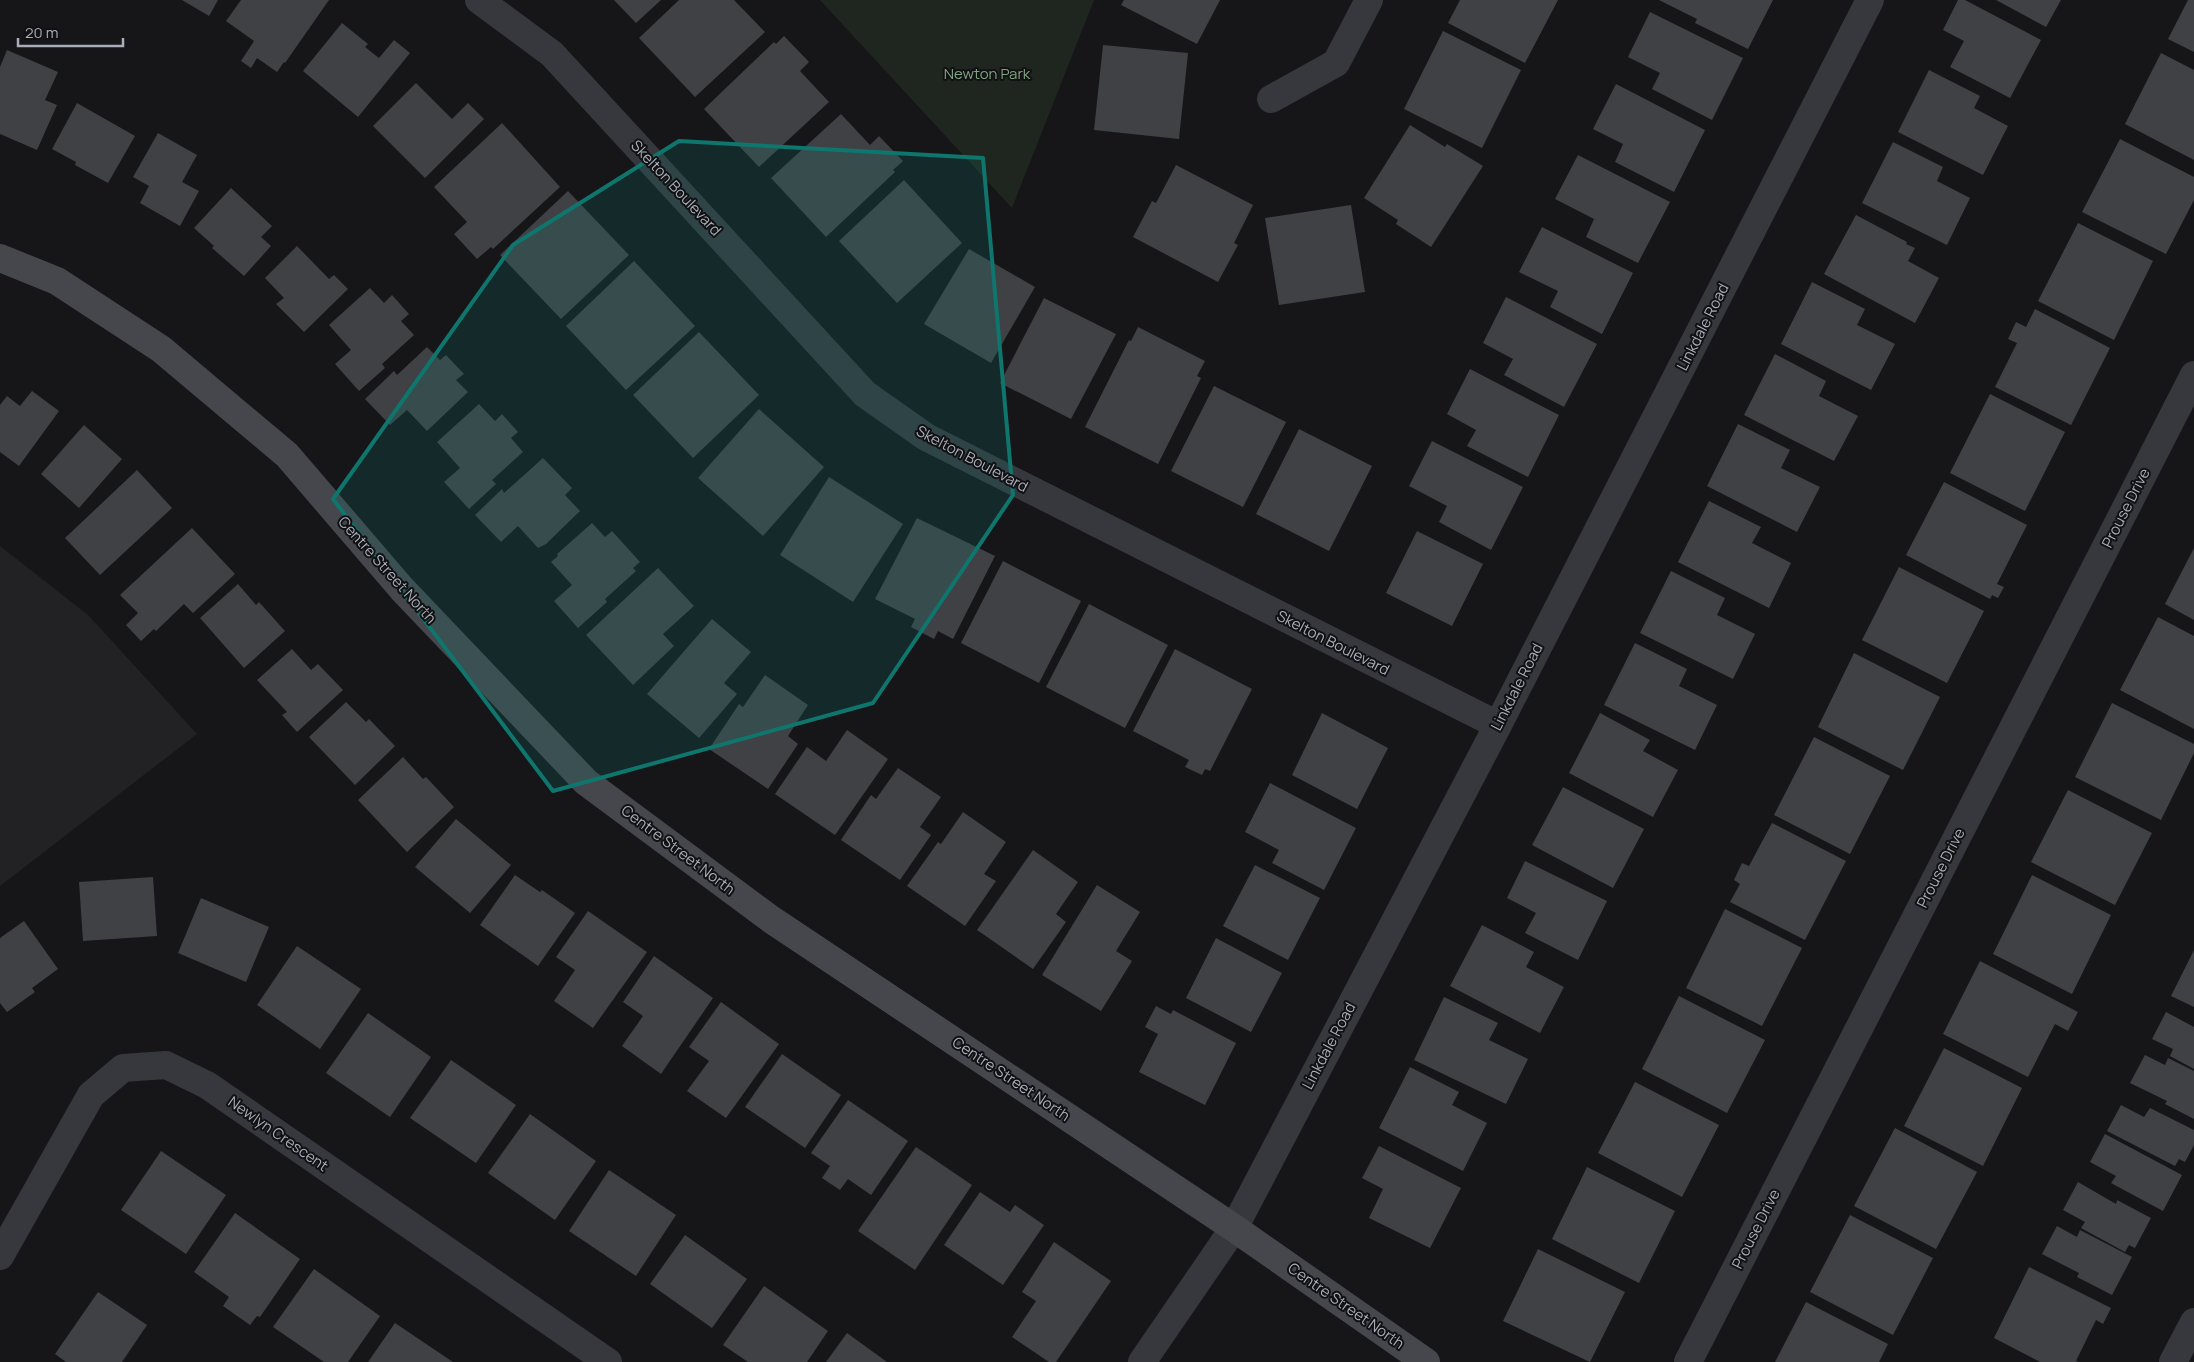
<svg xmlns="http://www.w3.org/2000/svg" width="2194" height="1362" font-family="Manrope,sans-serif">
  <style>
    .built { fill: #222225 }
    .green { fill: #1e261f }
    .building { fill: #404145 }
    .lines { fill: none; stroke-linecap: round; stroke-linejoin: round }
    .street { stroke: #37383d; stroke-width: 28 }
    .secondary { stroke: #45474d; stroke-width: 28 }
    .marked { fill: #0f766e; fill-opacity: 0.2; stroke: #0f766e; stroke-width: 4; stroke-linejoin: round }
    .labels { text-anchor: middle; stroke-width: 4; stroke-linejoin: round; paint-order: stroke }
    .park-label { font-size: 15px; fill: #7fa381; stroke: #111113 }
    .street-label { font-size: 15px; fill: #a8adb8; stroke: #111113 }
  </style>
  <rect width="100%" height="100%" fill="#161618"/>
  <polygon class="built" points="0,546 88,615 197,734 0,886"/>
  <polygon class="green" points="820,0 1094,0 1012,208"/>
  <g class="building">
    <polygon points="182,0 218,0 209,16"/>
    <polygon points="241,0 329,0 285,63 284,62 277,72 257,58 251,68 241,61 254,41 226,21"/>
    <polygon points="614,0 661,0 636,23"/>
    <polygon points="679,0 734,0 765,32 695,97 639,38"/>
    <polygon points="1124,0 1220,0 1197,44 1121,5"/>
    <polygon points="1460,0 1558,0 1525,63 1448,23"/>
    <polygon points="1659,0 1773,0 1748,49 1695,23 1697,19"/>
    <polygon points="1958,0 1965,0 2041,40 2010,98 1950,67 1964,41 1943,30"/>
    <polygon points="1996,0 2061,0 2046,27"/>
    <polygon points="2188,0 2194,0 2194,52 2168,39"/>
    <polygon points="1650,12 1743,58 1712,120 1652,89 1660,73 1628,57"/>
    <polygon points="342,23 368,44 365,47 379,58 394,40 410,53 358,117 303,71"/>
    <polygon points="1443,31 1521,70 1482,148 1404,109"/>
    <polygon points="784,36 809,62 800,71 829,102 759,167 704,109 774,42 776,44"/>
    <polygon points="1103,45 1188,53 1179,139 1094,130"/>
    <polygon points="7,50 58,72 45,100 57,105 37,150 0,134 0,67"/>
    <polygon points="2161,53 2194,70 2194,160 2125,124"/>
    <polygon points="1929,70 1980,96 1974,108 2008,126 1983,175 1898,132"/>
    <polygon points="416,83 452,119 468,103 484,119 425,178 373,126"/>
    <polygon points="1616,84 1705,130 1674,192 1615,162 1623,144 1593,129"/>
    <polygon points="77,103 135,136 108,183 75,165 76,162 52,149"/>
    <polygon points="841,114 870,145 879,136 903,161 893,170 895,172 826,237 771,178"/>
    <polygon points="502,123 560,187 493,249 491,247 477,259 454,234 467,222 434,187"/>
    <polygon points="1410,125 1445,147 1447,144 1483,166 1431,247 1396,224 1398,220 1364,198"/>
    <polygon points="158,133 197,155 182,182 199,191 180,226 140,203 149,186 133,177"/>
    <polygon points="2120,139 2194,177 2194,200 2166,254 2082,212"/>
    <polygon points="1893,142 1943,167 1937,181 1970,198 1947,245 1862,203"/>
    <polygon points="1578,155 1670,202 1638,263 1586,237 1594,219 1555,199"/>
    <polygon points="1176,165 1253,205 1234,243 1238,245 1218,282 1133,237 1152,201 1156,203"/>
    <polygon points="904,180 962,243 897,303 839,241"/>
    <polygon points="231,188 272,226 261,237 271,246 244,276 212,248 214,246 194,228"/>
    <polygon points="568,191 629,255 561,319 500,255"/>
    <polygon points="1351,205 1365,292 1279,305 1265,218"/>
    <polygon points="1856,215 1907,242 1906,244 1915,248 1908,261 1939,278 1915,323 1824,274"/>
    <polygon points="2078,223 2153,261 2114,340 2038,301"/>
    <polygon points="1542,227 1633,273 1602,334 1550,307 1558,291 1519,272"/>
    <polygon points="297,246 329,279 334,275 348,289 304,332 276,304 284,298 265,278"/>
    <polygon points="969,249 1035,287 991,363 924,324"/>
    <polygon points="634,261 695,326 626,390 566,326"/>
    <polygon points="1812,282 1865,309 1857,325 1895,344 1871,390 1781,344"/>
    <polygon points="370,288 384,303 392,295 409,314 401,321 414,335 382,364 385,368 359,391 335,364 351,350 329,325"/>
    <polygon points="1506,297 1597,344 1564,407 1504,375 1513,359 1483,343"/>
    <polygon points="1044,298 1116,334 1071,419 1000,383"/>
    <polygon points="2035,309 2110,348 2071,425 1995,387 2017,343 2008,339 2016,322 2026,327"/>
    <polygon points="1138,327 1205,361 1197,376 1201,378 1158,464 1085,427 1129,340 1131,341"/>
    <polygon points="699,332 759,395 693,458 633,395"/>
    <polygon points="427,347 440,360 446,355 464,374 456,380 468,392 427,431 407,410 390,425 365,399 394,371 397,375"/>
    <polygon points="1775,354 1826,381 1819,396 1858,416 1834,461 1744,415"/>
    <polygon points="1470,369 1559,415 1528,477 1467,446 1476,430 1447,414"/>
    <polygon points="1214,386 1286,422 1243,507 1171,471"/>
    <polygon points="32,391 59,411 19,466 0,452 0,405 7,396 20,406"/>
    <polygon points="1990,394 2065,432 2025,511 1950,473"/>
    <polygon points="479,404 495,421 502,414 518,432 511,438 523,452 492,480 496,484 469,509 444,482 460,468 437,442"/>
    <polygon points="759,409 824,467 763,536 698,478"/>
    <polygon points="1738,424 1790,450 1781,468 1820,487 1797,532 1707,486"/>
    <polygon points="84,425 122,459 79,508 41,474"/>
    <polygon points="1299,429 1372,466 1329,551 1256,514"/>
    <polygon points="1432,441 1523,487 1491,550 1439,522 1447,506 1409,486"/>
    <polygon points="543,458 572,488 565,495 580,511 546,544 538,548 518,526 501,542 475,515 502,489 504,493"/>
    <polygon points="137,470 172,508 100,575 65,538"/>
    <polygon points="829,477 903,524 853,602 780,555"/>
    <polygon points="1944,482 2027,525 1997,584 2004,587 1998,598 1992,595 1990,599 1906,555"/>
    <polygon points="1709,501 1761,527 1752,543 1791,563 1769,608 1678,562"/>
    <polygon points="917,518 995,556 953,639 938,631 934,639 911,627 915,619 875,599"/>
    <polygon points="592,523 605,537 612,531 640,562 633,568 636,571 605,599 607,602 578,628 554,601 572,585 551,562 558,556 557,554"/>
    <polygon points="192,528 235,574 193,613 184,604 156,631 154,629 141,641 126,625 138,613 120,595"/>
    <polygon points="1417,531 1483,564 1452,626 1386,593"/>
    <polygon points="2194,548 2194,620 2165,604"/>
    <polygon points="1003,561 1081,601 1039,683 961,643"/>
    <polygon points="1899,567 1984,611 1947,683 1862,640"/>
    <polygon points="658,568 694,606 663,634 674,646 633,685 586,635"/>
    <polygon points="1671,571 1725,598 1717,615 1755,634 1733,679 1640,633"/>
    <polygon points="238,584 256,605 259,602 285,631 244,668 200,618"/>
    <polygon points="1089,604 1168,645 1125,728 1046,687"/>
    <polygon points="2158,617 2194,636 2194,729 2120,690"/>
    <polygon points="712,619 751,652 724,683 737,694 699,738 647,694"/>
    <polygon points="1635,643 1687,669 1679,686 1717,705 1695,750 1604,705"/>
    <polygon points="292,649 311,670 318,664 343,690 297,732 282,715 287,712 257,680"/>
    <polygon points="1175,649 1252,689 1210,771 1205,769 1202,775 1185,767 1189,760 1133,731"/>
    <polygon points="1854,653 1940,697 1903,770 1818,727"/>
    <polygon points="765,675 808,705 788,736 798,744 768,789 709,749 739,704 743,707"/>
    <polygon points="346,702 366,722 369,719 395,746 355,785 309,737"/>
    <polygon points="2112,703 2194,744 2194,753 2161,820 2075,777"/>
    <polygon points="1322,713 1388,748 1357,809 1292,775"/>
    <polygon points="1600,713 1650,740 1643,751 1678,770 1653,817 1569,773"/>
    <polygon points="847,730 888,759 835,835 775,794 807,747 826,761"/>
    <polygon points="1814,737 1890,776 1850,854 1774,815"/>
    <polygon points="403,757 423,779 426,777 454,807 407,852 358,800"/>
    <polygon points="898,768 941,797 920,827 931,835 900,880 841,840 871,795 876,799"/>
    <polygon points="1270,783 1356,828 1324,890 1272,863 1279,850 1245,832"/>
    <polygon points="1563,787 1644,829 1613,888 1532,845"/>
    <polygon points="2068,790 2152,833 2115,905 2031,862"/>
    <polygon points="963,812 1006,842 984,874 996,881 965,926 907,886 938,842 941,844"/>
    <polygon points="456,819 511,865 470,913 415,867"/>
    <polygon points="1772,823 1846,861 1805,940 1730,902 1740,884 1734,880 1742,863 1749,866"/>
    <polygon points="1033,850 1078,882 1056,914 1066,922 1033,969 977,930"/>
    <polygon points="1525,861 1607,901 1578,960 1525,933 1536,913 1507,898"/>
    <polygon points="1255,865 1320,898 1288,960 1223,926"/>
    <polygon points="515,875 540,892 542,890 575,913 538,966 480,925"/>
    <polygon points="2032,875 2111,915 2072,994 1993,954"/>
    <polygon points="153,877 157,936 83,941 79,882"/>
    <polygon points="1097,885 1140,912 1116,951 1132,961 1101,1011 1042,975"/>
    <polygon points="201,898 269,927 246,982 178,953"/>
    <polygon points="1725,909 1802,948 1762,1026 1686,988"/>
    <polygon points="588,911 647,952 593,1028 554,1001 575,970 556,957"/>
    <polygon points="24,921 58,969 32,988 35,992 7,1012 0,1003 0,938"/>
    <polygon points="1482,925 1534,952 1526,967 1564,987 1540,1033 1450,986"/>
    <polygon points="1216,938 1282,973 1251,1032 1186,998"/>
    <polygon points="297,946 361,989 320,1049 257,1005"/>
    <polygon points="2194,950 2194,1007 2171,996"/>
    <polygon points="654,956 713,998 661,1074 622,1046 643,1016 623,1002"/>
    <polygon points="1980,961 2078,1012 2068,1031 2055,1024 2028,1077 1943,1034"/>
    <polygon points="1679,996 1765,1040 1727,1113 1642,1069"/>
    <polygon points="1444,997 1498,1023 1489,1040 1528,1059 1506,1104 1414,1060"/>
    <polygon points="721,1002 779,1044 726,1118 687,1091 709,1061 689,1047"/>
    <polygon points="1156,1006 1171,1014 1173,1010 1236,1043 1205,1105 1139,1072 1158,1034 1145,1027"/>
    <polygon points="2166,1012 2194,1027 2194,1069 2170,1056 2173,1049 2152,1039"/>
    <polygon points="368,1013 431,1057 390,1117 326,1073"/>
    <polygon points="1944,1048 2022,1088 1983,1166 1904,1126"/>
    <polygon points="782,1054 841,1095 805,1148 745,1107"/>
    <polygon points="2145,1055 2165,1065 2168,1058 2194,1071 2194,1119 2165,1104 2167,1101 2130,1083"/>
    <polygon points="451,1060 516,1105 476,1163 410,1118"/>
    <polygon points="1410,1067 1459,1092 1452,1105 1487,1123 1463,1171 1379,1128"/>
    <polygon points="1635,1082 1719,1125 1682,1197 1598,1153"/>
    <polygon points="848,1100 908,1141 871,1195 848,1179 840,1190 822,1178 830,1166 811,1153"/>
    <polygon points="2121,1105 2144,1117 2150,1108 2194,1130 2194,1145 2185,1162 2179,1159 2175,1166 2107,1131"/>
    <polygon points="530,1114 596,1161 555,1220 488,1173"/>
    <polygon points="1895,1128 1977,1172 1936,1249 1854,1206"/>
    <polygon points="2105,1134 2182,1175 2163,1211 2111,1183 2116,1176 2090,1162"/>
    <polygon points="1379,1146 1461,1188 1430,1248 1369,1218 1383,1189 1362,1178"/>
    <polygon points="916,1147 972,1185 915,1270 858,1231"/>
    <polygon points="161,1151 226,1195 186,1254 121,1210"/>
    <polygon points="1587,1167 1675,1211 1639,1283 1552,1239"/>
    <polygon points="609,1170 676,1215 636,1276 569,1231"/>
    <polygon points="2078,1182 2116,1204 2117,1200 2151,1218 2135,1248 2129,1245 2125,1252 2081,1228 2085,1222 2063,1210"/>
    <polygon points="980,1192 1010,1212 1015,1205 1044,1225 1003,1285 944,1245"/>
    <polygon points="235,1213 300,1259 260,1317 257,1316 250,1325 223,1306 229,1297 194,1272"/>
    <polygon points="1850,1215 1933,1258 1893,1335 1810,1292"/>
    <polygon points="2057,1226 2077,1237 2080,1230 2132,1257 2112,1295 2077,1277 2079,1273 2042,1254"/>
    <polygon points="685,1235 747,1279 712,1328 650,1284"/>
    <polygon points="1054,1242 1111,1281 1056,1362 1049,1362 1012,1337 1036,1301 1022,1292"/>
    <polygon points="1538,1249 1625,1292 1590,1362 1503,1321"/>
    <polygon points="2029,1267 2111,1308 2103,1324 2096,1320 2076,1361 2079,1362 2040,1362 1994,1338"/>
    <polygon points="314,1269 380,1316 348,1362 324,1362 273,1327"/>
    <polygon points="764,1286 828,1331 807,1362 748,1362 723,1345"/>
    <polygon points="98,1292 147,1325 122,1362 66,1362 55,1354"/>
    <polygon points="1806,1302 1888,1344 1879,1362 1775,1362"/>
    <polygon points="395,1323 453,1362 368,1362"/>
    <polygon points="847,1333 887,1362 826,1362"/>
  </g>
  <g class="lines">
    <g class="street">
      <polyline points="479,0 552,54 865,394 926,437 1498,725"/>
      <polyline points="1271,99 1336,63 1369,0"/>
      <polyline points="0,1256 91,1095 123,1068 166,1065 207,1085 608,1362"/>
      <polyline points="1142,1362 1234,1228 1498,725 1870,0"/>
      <polyline points="1688,1362 2194,375"/>
      <polyline points="2173,1362 2194,1322"/>
    </g>
    <polyline class="secondary" points="0,258 57,281 161,349 287,455 402,589 586,782 772,920 1234,1228 1426,1362"/>
  </g>
  <path class="marked" d="M679,141L983,158L1013,495L873,703L553,791L333,499L513,245Z"/>
  <g class="labels">
    <g class="park-label">
      <text x="987" y="79">Newton Park</text>
    </g>
    <g class="street-label">
      <text transform="translate(676 188) rotate(47)" y="5">Skelton Boulevard</text>
      <text transform="translate(1703 327) rotate(-63)" y="5">Linkdale Road</text>
      <text transform="translate(972 459) rotate(28)" y="5">Skelton Boulevard</text>
      <text transform="translate(2126 508) rotate(-63)" y="5">Prouse Drive</text>
      <text transform="translate(387 570) rotate(48)" y="5">Centre Street North</text>
      <text transform="translate(1333 643) rotate(27)" y="5">Skelton Boulevard</text>
      <text transform="translate(1517 687) rotate(-63)" y="5">Linkdale Road</text>
      <text transform="translate(678 850) rotate(37)" y="5">Centre Street North</text>
      <text transform="translate(1941 868) rotate(-63)" y="5">Prouse Drive</text>
      <text transform="translate(1329 1046) rotate(-62)" y="5">Linkdale Road</text>
      <text transform="translate(1011 1079) rotate(34)" y="5">Centre Street North</text>
      <text transform="translate(278 1134) rotate(35)" y="5">Newlyn Crescent</text>
      <text transform="translate(1756 1229) rotate(-63)" y="5">Prouse Drive</text>
      <text transform="translate(1346 1306) rotate(35)" y="5">Centre Street North</text>
    </g>
  </g>
  <path d="M18 38v8h105v-8" fill="none" stroke="#a8adb8" stroke-width="2.5"/>
  <text x="25" y="38" font-size="15" fill="#a8adb8" stroke="#111113" stroke-width="4" paint-order="stroke">20 m</text>
</svg>
